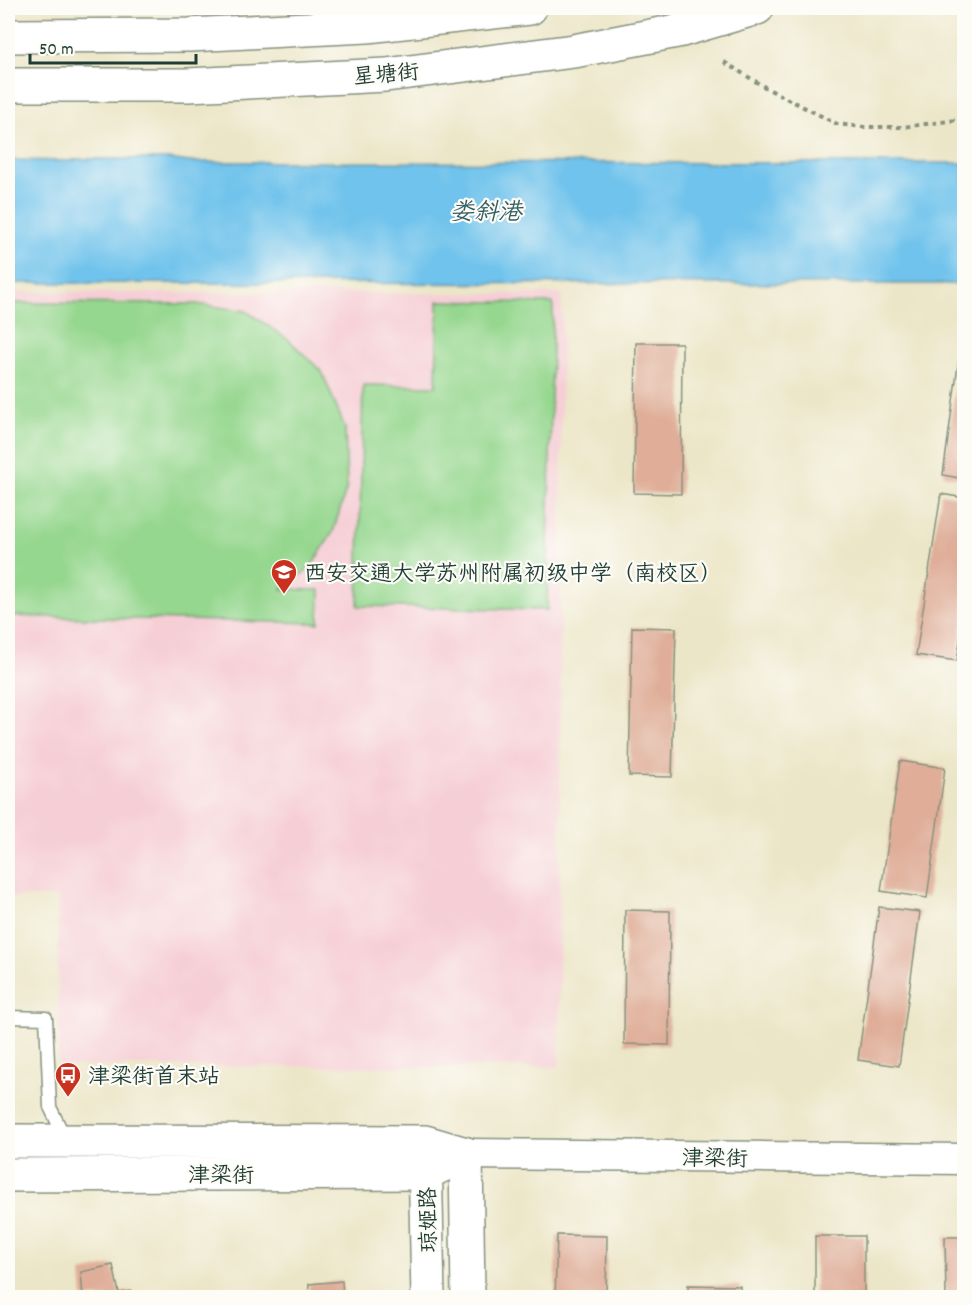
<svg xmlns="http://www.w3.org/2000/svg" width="972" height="1305" font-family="Dekko,'LXGW WenKai TC',sans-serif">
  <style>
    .built { fill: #f6cfd6 }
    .green { fill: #95d78e; stroke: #5a8a61; stroke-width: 1.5 }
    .water { fill: #70c3ec; stroke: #488090; stroke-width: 1.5 }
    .building { fill: #dfad98 }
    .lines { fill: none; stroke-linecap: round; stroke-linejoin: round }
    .service-casing { stroke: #86927e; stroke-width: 15 }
    .tertiary-casing { stroke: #86927e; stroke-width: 33 }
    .secondary-casing { stroke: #86927e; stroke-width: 36 }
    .primary-casing { stroke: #86927e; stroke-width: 36 }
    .path { stroke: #86927e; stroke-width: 4; stroke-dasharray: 4.5 4.5; stroke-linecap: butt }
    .service { stroke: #fff; stroke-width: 12 }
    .tertiary { stroke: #fff; stroke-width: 30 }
    .secondary { stroke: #fff; stroke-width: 33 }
    .primary { stroke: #fff; stroke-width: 33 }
    .labels { text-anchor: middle; stroke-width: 4.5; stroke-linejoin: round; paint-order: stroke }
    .street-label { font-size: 22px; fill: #1f3d34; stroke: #fdfcf7 }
    .poi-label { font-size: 22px; fill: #1f3d34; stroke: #fdfcf7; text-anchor: start }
    .water-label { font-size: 24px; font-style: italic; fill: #335e62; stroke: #fdfcf7 }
  </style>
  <rect width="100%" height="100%" fill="#fdfcf7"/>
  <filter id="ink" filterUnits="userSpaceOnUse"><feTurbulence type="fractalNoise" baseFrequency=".0167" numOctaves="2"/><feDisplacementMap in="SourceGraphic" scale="12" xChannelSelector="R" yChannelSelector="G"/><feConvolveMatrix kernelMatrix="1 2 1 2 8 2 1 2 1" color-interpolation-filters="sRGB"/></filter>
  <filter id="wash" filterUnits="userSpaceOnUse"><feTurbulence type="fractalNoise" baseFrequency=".008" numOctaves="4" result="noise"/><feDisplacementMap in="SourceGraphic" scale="24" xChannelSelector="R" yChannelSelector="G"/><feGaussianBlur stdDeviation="1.35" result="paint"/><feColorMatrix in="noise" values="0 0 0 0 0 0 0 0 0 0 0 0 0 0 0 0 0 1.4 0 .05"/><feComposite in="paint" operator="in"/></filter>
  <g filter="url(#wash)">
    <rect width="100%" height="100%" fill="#ece6c8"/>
    <polygon class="built" points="8,292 562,294 559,1067 58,1066 58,897 8,897"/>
    <g class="green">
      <polygon points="438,301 553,303 547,610 358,606 363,385 436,386"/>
      <polygon points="8,303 197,304 246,311 289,340 322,372 345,428 347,487 333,532 311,567 282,589 320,590 319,623 8,616"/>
    </g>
    <polygon class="water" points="78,159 168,159 189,162 964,163 964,284 8,283 8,160 69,161"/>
    <g id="blocks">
      <g class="building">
        <polygon points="963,328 964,328 964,479 943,475"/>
        <polygon points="636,343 682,343 681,494 634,493"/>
        <polygon points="941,494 964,498 964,614 957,661 916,655"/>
        <polygon points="632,627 676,628 672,777 629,776"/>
        <polygon points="900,761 945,768 927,898 881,891"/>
        <polygon points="879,907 920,912 899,1066 858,1060"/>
        <polygon points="625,910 670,911 669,1045 624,1044"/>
        <polygon points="557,1235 607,1236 606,1298 555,1298"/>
        <rect x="815" y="1236" width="49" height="62"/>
        <polygon points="945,1237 964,1237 964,1298 946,1298"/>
        <polygon points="113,1265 119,1293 132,1291 133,1298 83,1298 81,1272"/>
        <polygon points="342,1281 343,1298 308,1298 309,1284"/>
        <polygon points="688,1285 740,1286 740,1298 688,1298"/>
      </g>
    </g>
  </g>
  <g filter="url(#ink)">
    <use href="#blocks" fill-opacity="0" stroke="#86927e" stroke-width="1.5"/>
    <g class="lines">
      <g class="service-casing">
        <polyline id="service" points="8,1017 46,1018 50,1107 65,1138"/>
      </g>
      <g class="tertiary-casing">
        <polyline id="tertiary" points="466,1154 964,1159"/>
      </g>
      <g class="secondary-casing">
        <g id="secondary">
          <polyline points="8,1141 425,1142 466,1154"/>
          <polyline points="425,1153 428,1298"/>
          <polyline points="466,1154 468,1298"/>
          <polyline points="8,1175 426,1173 466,1154"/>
        </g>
      </g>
      <g class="primary-casing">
        <g id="primary">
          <polyline points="8,36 189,35 367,26 530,8"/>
          <polyline points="8,85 188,85 386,75 574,51 682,30 757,8"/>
        </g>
      </g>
      <polyline class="path" points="724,62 768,89 837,124 864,127 903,127 964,119"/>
      <use href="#service" class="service"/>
      <use href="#tertiary" class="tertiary"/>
      <use href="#secondary" class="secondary"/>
      <use href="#primary" class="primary"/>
    </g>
  </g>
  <defs>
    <g id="school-pin" transform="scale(1.35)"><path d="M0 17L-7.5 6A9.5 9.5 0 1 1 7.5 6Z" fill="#c8321e" stroke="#fdfcf7"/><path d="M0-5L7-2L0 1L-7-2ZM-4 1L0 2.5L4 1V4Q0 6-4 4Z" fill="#fff"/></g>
    <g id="bus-pin" transform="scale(1.35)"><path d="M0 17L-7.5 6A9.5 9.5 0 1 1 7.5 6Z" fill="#c8321e" stroke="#fdfcf7"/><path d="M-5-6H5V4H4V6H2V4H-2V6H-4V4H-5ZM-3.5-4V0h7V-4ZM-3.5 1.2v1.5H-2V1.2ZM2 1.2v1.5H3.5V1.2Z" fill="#fff"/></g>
  </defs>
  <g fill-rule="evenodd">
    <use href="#school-pin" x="284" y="572"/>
    <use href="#bus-pin" x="68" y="1075"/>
  </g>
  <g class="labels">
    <g class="street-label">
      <text transform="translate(386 73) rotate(-5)" y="8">星塘街</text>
      <text transform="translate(715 1157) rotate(1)" y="8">津梁街</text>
      <text x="221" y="1182">津梁街</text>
      <text transform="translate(427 1220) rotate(-91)" y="8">琼姬路</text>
    </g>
    <g class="poi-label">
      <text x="304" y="580">西安交通大学苏州附属初级中学（南校区）</text>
      <text x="88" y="1083">津梁街首末站</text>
    </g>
    <g class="water-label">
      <text x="486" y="219">娄斜港</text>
    </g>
  </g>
  <rect width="972" height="1305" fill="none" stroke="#fdfcf7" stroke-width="30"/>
  <path d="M30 54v9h166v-9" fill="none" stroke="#1f3d34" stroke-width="3"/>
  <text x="39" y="54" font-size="18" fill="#1f3d34" stroke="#fdfcf7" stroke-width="4.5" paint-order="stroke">50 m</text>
</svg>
